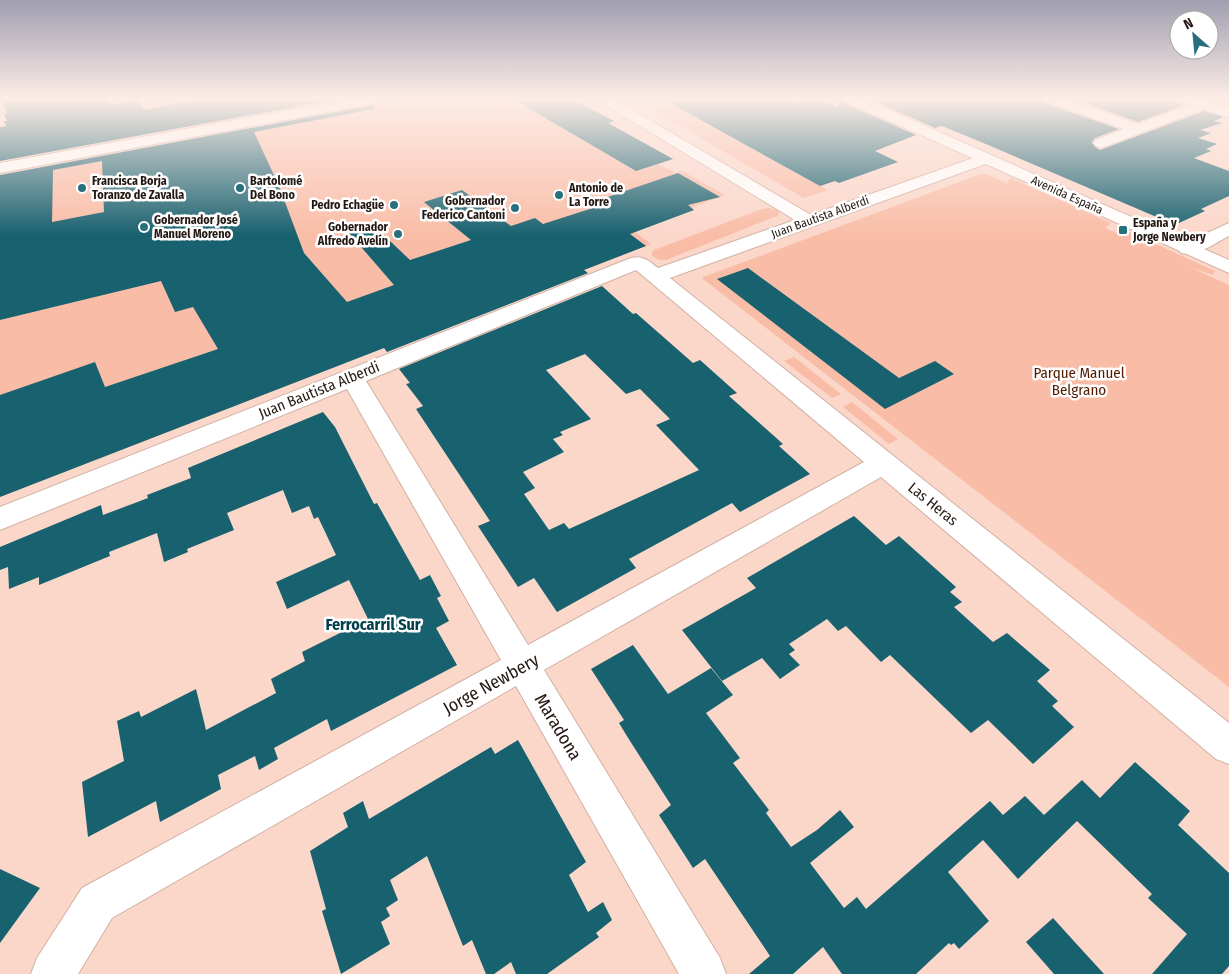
<svg xmlns="http://www.w3.org/2000/svg" width="1229" height="974" font-family="'Fira Sans Condensed',sans-serif">
  <style>
    .green { fill: #f9bda7 }
    .building { fill: #18616f; fill-rule: evenodd }
    .lines { fill: none; stroke-linecap: round; stroke-linejoin: round }
    .minor-casing { stroke: #d2b0a3; stroke-width: 2 }
    .major-casing { stroke: #d2b0a3; stroke-width: 2 }
    .minor { fill: #fff; fill-rule: evenodd }
    .major { fill: #fff; fill-rule: evenodd }
    .poi-dot { fill: #29707d; stroke: #fff; stroke-width: 2 }
    .labels { text-anchor: middle; stroke-width: 5; stroke-linejoin: round; paint-order: stroke }
    .far-poi-label { font-size: 12px; font-weight: bold; fill: #241813; stroke: #fff; text-anchor: start }
    .far-street-label { font-size: 12px; fill: #241813; stroke: #fff }
    .park-label { font-size: 15px; fill: #511a01; stroke: #fff }
    .street-label { font-size: 15px; fill: #241813; stroke: #fff }
    .neighbourhood-label { font-size: 16px; font-weight: bold; fill: #00404b; stroke: #fff }
    .near-street-label { font-size: 18px; fill: #241813; stroke: #fff }
  </style>
  <rect width="100%" height="100%" fill="#fbd7ca"/>
  <g class="green">
    <polygon points="415,98 571,98 614,122 609,124 673,159 658,164 676,173 682,171 725,195 691,208 694,210 633,231 651,244 0,497 0,176"/>
    <polygon points="664,100 828,190 804,198 643,105"/>
    <polygon points="981,174 987,174 1006,183 1011,178 1111,223 1105,228 1119,234 1125,230 1215,271 1213,275 1190,267 1229,285 1229,687 703,279 703,277"/>
    <polygon points="762,209 770,208 778,211 779,215 666,260 659,260 652,256 652,252 654,250"/>
    <polygon points="794,357 841,394 832,398 784,361"/>
    <polygon points="852,402 898,439 889,444 843,407"/>
  </g>
  <g class="building">
    <polygon points="1,98 109,98 110,105 136,99 144,110 204,98 344,98 0,161 0,127 6,126 4,121 7,121 4,114 7,113"/>
    <polygon points="511,98 571,98 614,121 608,123 673,159 636,171"/>
    <polygon points="661,98 789,98 797,102 818,98 838,108 840,98 841,98 844,103 916,135 875,151 898,162 839,183 835,181 820,186"/>
    <polygon points="867,98 1042,98 1045,103 1119,129 1095,138 1092,142 1095,147 1100,150 1204,111 1223,117 1214,121 1222,123 1200,130 1211,133 1198,138 1217,144 1206,149 1211,151 1194,158 1229,171 1229,196 1201,209 1205,211 1179,223 1173,224 981,142 942,126 935,128"/>
    <polygon points="1072,98 1173,98 1176,103 1184,105 1138,122"/>
    <path d="M374,105V109L254,132L279,186L304,253L347,302L394,285L349,233L373,225L410,260L471,240L424,202L462,190L511,226L535,218L543,224L596,207L590,203L678,173L720,197L688,205L694,210L630,234L646,246L584,270L588,273L387,352L384,348L0,497V395L95,362L105,387L218,349L193,307L175,312L161,281L0,320V175ZM102,161L104,212L52,222L53,170Z"/>
    <polygon points="748,268 899,378 935,361 954,374 885,409 717,279"/>
    <path d="M602,286L633,314L636,313L693,363L700,360L737,393L729,396L783,444L779,446L810,474L740,512L732,503L653,546L629,559L636,568L557,612L534,578L518,587L478,526L490,521L416,409L423,406L406,384L410,383L399,369ZM585,354L626,394L640,389L670,419L656,425L699,470L569,529L564,523L549,530L524,494L535,488L523,472L564,452L553,439L563,435L560,432L591,419L546,370Z"/>
    <polygon points="323,412 335,427 374,504 377,503 420,580 430,575 441,596 437,598 449,621 436,628 457,665 331,731 327,719 274,748 278,759 259,770 255,756 218,775 221,789 160,822 156,801 88,837 82,782 124,761 117,721 139,711 141,717 196,689 206,730 276,693 271,679 305,661 302,652 368,619 349,580 287,609 276,582 336,555 318,517 314,519 309,506 292,513 283,490 227,513 234,530 187,549 188,552 164,562 157,533 109,552 110,556 39,585 39,577 9,589 8,567 0,570 0,547 101,505 103,515 148,498 147,495 191,478 188,468"/>
    <polygon points="854,516 886,545 899,536 956,587 950,592 962,602 954,607 993,642 1007,633 1050,670 1037,681 1058,701 1052,706 1074,727 1033,764 988,720 971,733 890,655 881,662 846,626 838,631 827,619 789,644 795,650 789,654 800,665 780,679 762,658 722,681 682,630 756,588 747,578"/>
    <polygon points="633,645 668,694 711,668 733,695 706,713 740,758 733,763 769,810 766,813 791,847 817,830 840,810 854,827 810,863 844,908 857,897 866,909 990,801 1003,815 1025,796 1044,815 1082,780 1100,798 1135,762 1190,811 1178,825 1229,873 1229,966 1222,974 1152,974 1187,934 1148,898 1152,894 1077,821 1018,879 983,840 948,872 989,921 959,949 954,943 951,945 949,943 916,974 842,974 823,947 793,974 749,974 770,956 705,859 693,868 659,815 671,805 630,741 619,723 624,720 591,669"/>
    <polygon points="518,740 586,862 569,875 588,912 603,902 612,920 596,933 599,937 547,974 516,974 511,962 494,974 486,974 472,940 463,946 427,856 390,880 398,900 386,908 390,916 381,922 390,944 341,974 322,911 326,909 310,851 348,827 343,813 363,801 369,819 491,747 495,754"/>
    <polygon points="0,869 40,888 0,943"/>
    <polygon points="1053,918 1072,939 1104,974 1054,974 1026,942"/>
  </g>
  <g class="lines">
    <g class="minor-casing">
      <g id="minor">
        <polygon points="356,98 388,98 381,102 0,173 0,163"/>
        <path d="M594,98H612L811,215L979,156H991L993,159L991,162L670,278L1229,723V764L1216,759L881,477L544,670L720,958L726,974H679L516,686L112,918L78,974H31L37,958L82,888L501,660L347,389L0,530V507L631,258C643,255 649,261 658,268L795,220ZM636,270L864,462L528,645L366,381Z"/>
        <polygon points="1044,98 1065,98 1138,124 1197,102 1207,102 1209,105 1207,108 1101,148 1096,146 1093,143 1096,140 1124,129 1046,101"/>
        <path d="M1229,223V236C1215,243 1197,257 1181,253L1178,249L1181,245Z"/>
      </g>
    </g>
    <g class="major-casing">
      <g id="major">
        <polygon points="843,98 862,98 1229,260 1229,273 845,101"/>
        <polygon points="1175,98 1197,98 1229,108 1229,117 1177,101"/>
      </g>
    </g>
    <use href="#minor" class="minor"/>
    <use href="#major" class="major"/>
  </g>
  <linearGradient id="sky" x2="0" y2="1"><stop stop-color="#a09eb0"/><stop offset="0.42" stop-color="#fdede7"/><stop offset="1" stop-color="#fdede7" stop-opacity="0"/></linearGradient>
  <rect width="1229" height="235" fill="url(#sky)"/>
  <g class="poi-dot">
    <circle cx="82" cy="188" r="5"/>
    <circle cx="240" cy="188" r="5"/>
    <circle cx="559" cy="195" r="5"/>
    <circle cx="394" cy="205" r="5"/>
    <circle cx="515" cy="208" r="5"/>
    <circle cx="144" cy="227" r="5"/>
    <rect x="1118" y="225" width="10" height="10" rx="2.5"/>
    <circle cx="398" cy="234" r="5"/>
  </g>
  <g class="labels">
    <g class="far-poi-label">
      <text x="92" y="185">Francisca Borja<tspan x="92" dy="14">Toranzo de Zavalla</tspan></text>
      <text x="250" y="185">Bartolomé<tspan x="250" dy="14">Del Bono</tspan></text>
      <text x="569" y="192">Antonio de<tspan x="569" dy="14">La Torre</tspan></text>
      <text x="505" y="205" text-anchor="end">Gobernador<tspan x="505" dy="14">Federico Cantoni</tspan></text>
      <text x="384" y="209" text-anchor="end">Pedro Echagüe</text>
      <text x="154" y="224">Gobernador José<tspan x="154" dy="14">Manuel Moreno</tspan></text>
      <text x="1133" y="227">España y<tspan x="1133" dy="14">Jorge Newbery</tspan></text>
      <text x="388" y="231" text-anchor="end">Gobernador<tspan x="388" dy="14">Alfredo Avelín</tspan></text>
    </g>
    <g class="far-street-label">
      <text transform="translate(1067 195) rotate(24)" y="4">Avenida España</text>
      <text transform="translate(820 217) rotate(-20)" y="4">Juan Bautista Alberdi</text>
    </g>
    <g class="park-label">
      <text x="1079" y="378">Parque Manuel<tspan x="1079" dy="17">Belgrano</tspan></text>
    </g>
    <g class="street-label">
      <text transform="translate(319 390) rotate(-22)" y="5">Juan Bautista Alberdi</text>
      <text transform="translate(933 504) rotate(39)" y="5">Las Heras</text>
    </g>
    <g class="neighbourhood-label">
      <text x="373" y="630">Ferrocarril Sur</text>
    </g>
    <g class="near-street-label">
      <text transform="translate(491 684) rotate(-29)" y="6">Jorge Newbery</text>
      <text transform="translate(558 727) rotate(59)" y="6">Maradona</text>
    </g>
  </g>
  <g transform="translate(1194 35) rotate(333)"><circle r="24" fill="#ffffff" stroke="#a7a3a1"/>
  <path d="M0-4L9 19L0 12L-9 19Z" fill="#29707d"/>
  <text y="-8" font-size="14" font-weight="bold" text-anchor="middle" fill="#241813">N</text>
  </g>
</svg>
